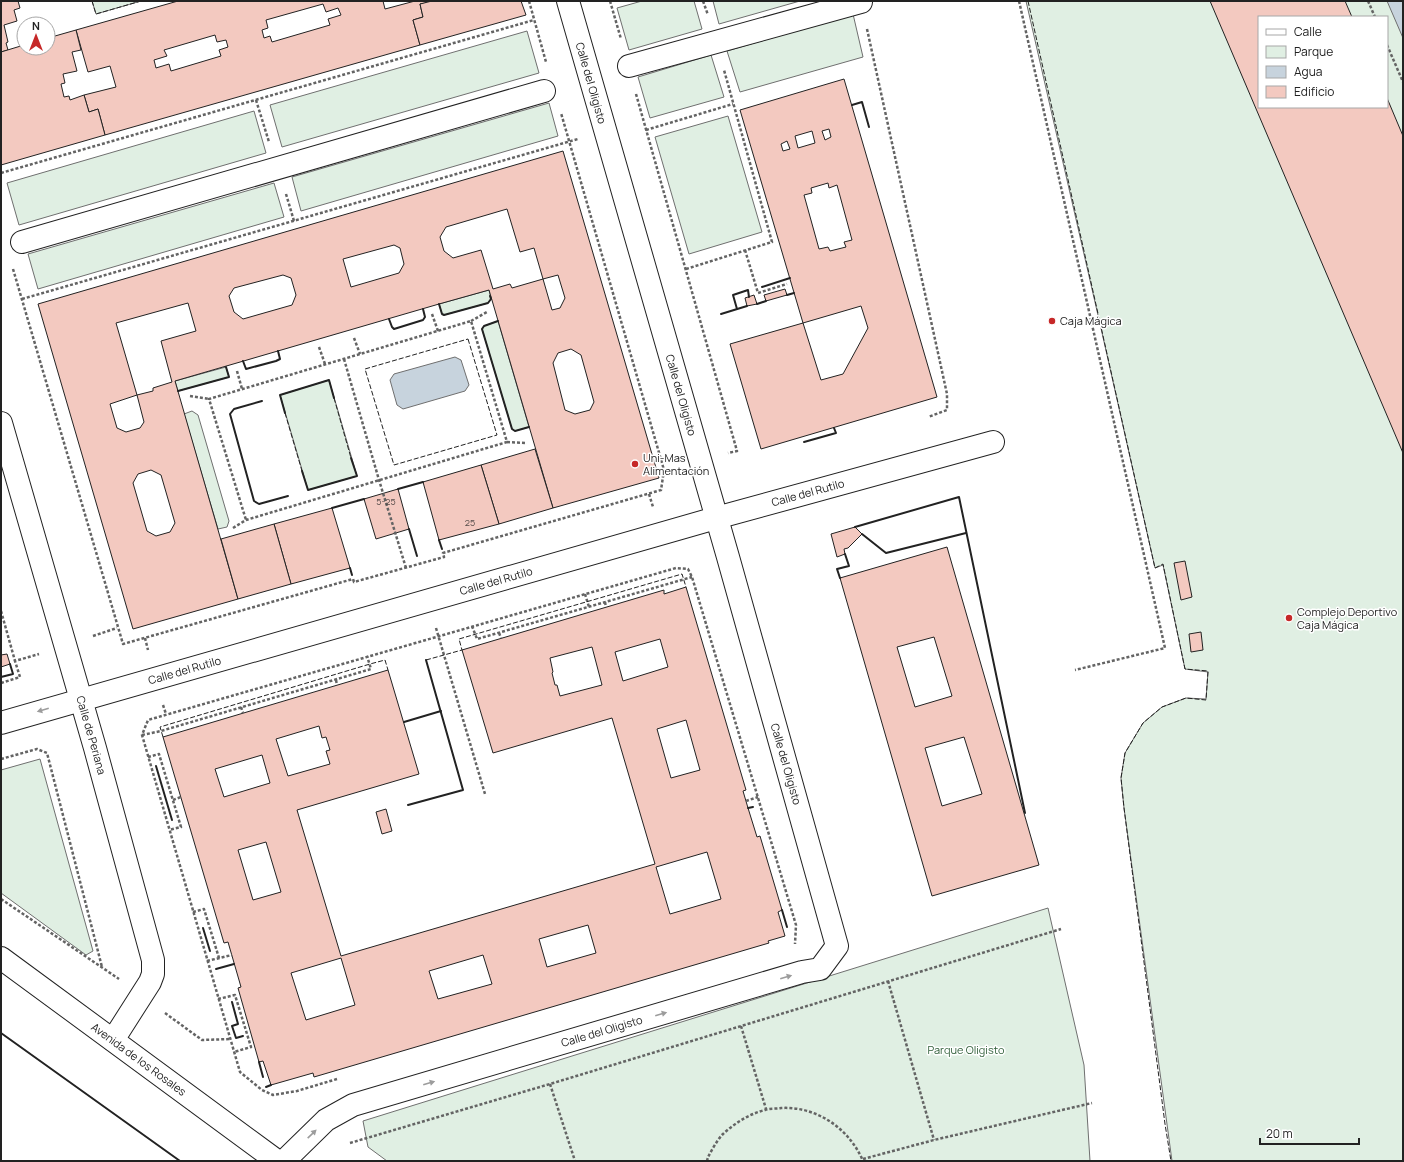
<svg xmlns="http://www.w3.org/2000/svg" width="1404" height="1162" font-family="Manrope,sans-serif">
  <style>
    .green { fill: #e0efe3; stroke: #6f6f6f; fill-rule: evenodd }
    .water { fill: #c7d3dd; stroke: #6f6f6f }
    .building { fill: #f3c9c0; stroke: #222; fill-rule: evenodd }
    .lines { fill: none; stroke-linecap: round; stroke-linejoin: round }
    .street-casing { stroke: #222; stroke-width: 24 }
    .secondary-casing { stroke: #222; stroke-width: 24 }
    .path { stroke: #646464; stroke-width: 2.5; stroke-dasharray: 3 2; stroke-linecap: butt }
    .street { stroke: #fff; stroke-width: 22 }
    .secondary { stroke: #fff; stroke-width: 22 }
    .fence { stroke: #222; stroke-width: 1; stroke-dasharray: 5 2; stroke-linecap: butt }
    .wall { stroke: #222; stroke-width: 2 }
    .oneway { fill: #9c9c9c }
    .poi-dot { fill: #c62828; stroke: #fff; stroke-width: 1.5 }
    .labels { text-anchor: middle; stroke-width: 3; stroke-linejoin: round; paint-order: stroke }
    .number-label { font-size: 9px; fill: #564c4a }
    .street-label { font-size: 11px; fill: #222; stroke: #fff }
    .poi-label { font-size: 11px; fill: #222; stroke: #fff; text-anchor: start }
    .park-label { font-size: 11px; fill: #2f5e38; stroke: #fff }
  </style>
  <rect width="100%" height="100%" fill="#fff"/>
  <g class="green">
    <polygon points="92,1 141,1 96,14"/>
    <polygon points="642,1 694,1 702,29 629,50 617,8"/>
    <polygon points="713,1 800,1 719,24"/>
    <path d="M1026,1H1403V1161H1172L1124,808L1121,778L1125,753L1143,723L1162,707L1186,698L1206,699L1208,672L1185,669L1163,565L1155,568L1100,324ZM1259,17H1387V107H1259Z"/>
    <polygon points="853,14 863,57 740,92 727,51"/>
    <polygon points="527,31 539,73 282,147 270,105"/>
    <polygon points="711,55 724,97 650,118 638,77"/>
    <polygon points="549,103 558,136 301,211 292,177"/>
    <polygon points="254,111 266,153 19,225 7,183"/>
    <polygon points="728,116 762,232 689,254 655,137"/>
    <polygon points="274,183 284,217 38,289 28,254"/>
    <polygon points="489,290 491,299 488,303 444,315 442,314 439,304"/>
    <polygon points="498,321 529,427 515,431 512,429 482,329 484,326"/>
    <polygon points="226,367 229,377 178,391 175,381"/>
    <polygon points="329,380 357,476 308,490 280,395"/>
    <polygon points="192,411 198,415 229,521 227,527 218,529 184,414"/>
    <polygon points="40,759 93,951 86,955 1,893 1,770"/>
    <polygon points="1048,908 1084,1065 1090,1161 387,1161 368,1147 363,1121"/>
  </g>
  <g class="water">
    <polygon points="1387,1 1403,1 1403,38"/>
    <polygon points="455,357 461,360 469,385 465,391 403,409 397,405 390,380 394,374"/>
  </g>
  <g class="building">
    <polygon points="1,1 18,1 20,8 14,10 17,21 4,25 8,42 6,43 8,50 1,52"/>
    <path d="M178,1H383L385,9L415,1H425L426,3L420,4L423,17L413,20L420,45L105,135L98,109L89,112L84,95L116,87L110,66L88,72L76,30ZM323,4L326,12L338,8L341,15L328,19L330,25L272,42L270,36L264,38L262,30L268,28L266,20ZM215,35L217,42L226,40L228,47L219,50L221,56L171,71L169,64L156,68L154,60L167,56L164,50Z"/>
    <polygon points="432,1 521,1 526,15 420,45 413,20 423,17 420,4"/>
    <polygon points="1210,1 1345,1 1352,17 1259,17 1259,107 1387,107 1387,98 1403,136 1403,453"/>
    <polygon points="76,30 81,50 72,52 77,71 63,74 65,83 61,84 64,97 69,96 70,100 84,95 89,112 98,109 105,135 1,165 1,52 24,45 24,48 48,48 48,38"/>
    <path d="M844,79L937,397L761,449L730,344L803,323L740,110ZM829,129L831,137L825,140L822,131ZM812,131L815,143L798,148L795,136ZM787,141L790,149L783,151L781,144ZM828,183L829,188L837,185L852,240L844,242L846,247L830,251L828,247L819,249L804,195L812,193L811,188ZM861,306L868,328L843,374L821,380L803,323Z"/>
    <path d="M563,151L659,478L553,508L489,290L439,304L175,381L238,599L133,629L38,304ZM507,209L520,252L534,248L543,279L512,288L510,284L493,289L481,250L453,258L444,251L440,237L446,227ZM394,245L400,248L404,264L399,273L351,287L343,259ZM283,275L291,278L296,295L292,305L243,319L234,312L229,296L234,288ZM558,275L565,298L560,308L552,310L543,279ZM188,303L196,331L161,341L172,382L153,388V391L137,395L116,323ZM571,349L581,355L594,402L590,410L575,414L565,410L553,363L558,353ZM137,395L144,422L140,428L126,432L117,428L110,404ZM151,470L161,475L175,523L170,532L156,536L147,531L133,483L138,474Z"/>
    <polygon points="785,289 787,295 766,301 764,295"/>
    <polygon points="754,295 757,304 747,306 745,298"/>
    <polygon points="535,449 553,508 499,524 481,465"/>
    <polygon points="481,465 499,524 439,540 423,482"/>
    <polygon points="398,489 409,529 376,539 364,499"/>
    <polygon points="332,508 350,568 291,584 274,524"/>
    <polygon points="274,524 291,584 238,599 221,539"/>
    <polygon points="855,527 862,534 848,548 844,549 845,554 837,557 831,534"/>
    <path d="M947,547L1039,865L932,896L840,578ZM934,637L952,696L915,707L897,647ZM964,737L982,794L942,806L925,748Z"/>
    <polygon points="1185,561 1192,597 1181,600 1174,563"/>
    <path d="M686,587L746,790L743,791L748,808L757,837L760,836L782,910L778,912L785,936L768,941L769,943L314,1077L313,1073L271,1085L263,1061L259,1062L238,988L241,987L228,942L224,943L163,737L388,670L419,774L297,810L341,956L655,864L612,718L493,753L462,650L664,590V594ZM660,639L668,667L623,681L615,652ZM592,647L602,685L560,696L557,685H555L552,673L553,672L550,658ZM686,720L700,770L671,778L657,729ZM319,726L322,738L326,737L330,750L326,751L330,764L288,776L276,739ZM262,755L270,783L224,797L215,769ZM266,842L281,892L253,900L238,850ZM707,852L721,899L670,914L656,867ZM588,925L596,953L547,967L539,939ZM483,955L492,984L438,999L429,971ZM341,958L355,1005L306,1020L291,973Z"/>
    <polygon points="1201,632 1203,650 1191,652 1189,634"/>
    <polygon points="7,654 10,664 1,667 1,655"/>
    <polygon points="386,809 392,831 382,834 376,812"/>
  </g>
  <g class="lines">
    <g class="street-casing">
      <g id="street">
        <polyline points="629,66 861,2"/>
        <polyline points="22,242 544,91"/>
        <path id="s1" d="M1,423L95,748L153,960V974L150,982L113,1040"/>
        <path id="s2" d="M1,723L716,518L993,442"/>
        <path id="s3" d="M284,1161L326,1120L353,1105L802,972L820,969L837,946L728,557L568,1"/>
      </g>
    </g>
    <g class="secondary-casing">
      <g id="secondary">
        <path id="s4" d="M1,958L277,1161"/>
      </g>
    </g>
    <g class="path">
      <polyline points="529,1 546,62"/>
      <polyline points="610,1 621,39"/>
      <polyline points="703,1 708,15"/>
      <polyline points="1019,1 1165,648 1075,670"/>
      <polyline points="1368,1 1375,17"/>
      <polyline points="867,29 947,394 947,410 928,417"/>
      <polyline points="1387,45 1403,82"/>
      <polyline points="636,94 737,451 728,453"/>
      <polyline points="256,100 269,142"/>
      <polyline points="646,130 733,104"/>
      <polyline points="1,173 534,20"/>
      <polyline points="286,194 294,221"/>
      <polyline points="745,250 758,293 787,284"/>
      <polyline points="13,269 123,644 353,579 354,582 444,557 443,553 661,490 664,470 561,113"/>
      <polyline points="686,269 772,242 724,70"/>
      <polyline points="22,299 578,139"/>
      <polyline points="432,314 438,331"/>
      <polyline points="471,321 487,312"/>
      <polyline points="354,338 360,354"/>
      <polyline points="319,347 325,364"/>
      <polyline points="344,359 379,480 406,568"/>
      <polyline points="237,371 242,389"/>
      <polyline points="190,396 209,399"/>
      <polyline points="507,442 527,443"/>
      <polyline points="649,494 653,507"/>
      <polyline points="233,528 246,520 507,442 471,321 209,399 246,520"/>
      <polyline points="585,594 589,607"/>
      <polyline points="605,602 606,607"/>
      <polyline points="1,611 15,661"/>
      <polyline points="472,626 477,639 692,577"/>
      <polyline points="436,628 485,794"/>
      <polyline points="499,633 501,638"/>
      <polyline points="93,636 117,628"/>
      <polyline points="145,638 148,650"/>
      <polyline points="336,680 337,685"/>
      <polyline points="1,683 20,677 15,661 39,654"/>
      <polyline points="163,705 166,714"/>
      <polyline points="241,707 243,713"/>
      <polyline points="142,735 161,731 371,669 367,656"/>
      <polyline points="148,757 159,754 181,827 169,830"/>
      <polyline points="1,759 37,749 47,753 102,967"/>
      <polyline points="173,800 181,797"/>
      <polyline points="746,801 758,797"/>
      <polyline points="1,899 119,979"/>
      <polyline points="193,912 204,909 219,958"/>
      <polyline points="207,961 232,955"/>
      <polyline points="888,981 934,1140"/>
      <polyline points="218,999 235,995 251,1047 234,1052"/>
      <polyline points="165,1013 202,1040 230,1039"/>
      <polyline points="741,1026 766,1109"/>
      <polyline points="337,1079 297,1091 273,1095 262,1090 240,1072 142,735 148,720 676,568 688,569 692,577 796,925 795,944"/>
      <polyline points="550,1084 575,1161"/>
      <polyline points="350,1143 550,1084 1061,929"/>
      <polyline points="863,1159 934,1140 1092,1103"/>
      <path d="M707,1161L708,1157C712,1150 717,1140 723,1134C735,1123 749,1114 765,1110C770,1108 776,1109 781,1108C816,1106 849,1128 863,1161"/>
    </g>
    <use href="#street" class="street"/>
    <use href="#secondary" class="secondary"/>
    <g class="fence">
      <polyline points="92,1 96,14 141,1"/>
      <polyline points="1028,1 1155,568 1163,564 1185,669 1208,671 1206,700 1186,698 1162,707 1143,723 1125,753 1121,778 1124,808 1165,1124 1171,1161"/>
      <polygon points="468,339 497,435 394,465 365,369"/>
      <polyline points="334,398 351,458"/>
      <polyline points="285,413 302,471"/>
      <polyline points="426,660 462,650 459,639 682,574 686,587"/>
      <polyline points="163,737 160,727 370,664 385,660 388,670"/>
    </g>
    <g class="wall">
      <polyline points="852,105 862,102 869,127"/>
      <polyline points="762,287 790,278"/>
      <polyline points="787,295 794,293"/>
      <polyline points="439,304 442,314 444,315 488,303 491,299 490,296"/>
      <polyline points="757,304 766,301"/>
      <polyline points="737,309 733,295 748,290 749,297"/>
      <polyline points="721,314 747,306"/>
      <polyline points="389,319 392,327 394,329 423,320 425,317 423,309"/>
      <polyline points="498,321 484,326 482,329 512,429 515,431 529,427"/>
      <polyline points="243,361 246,369 276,361 280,359 278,351"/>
      <polyline points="178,391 229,377 226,367"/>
      <polyline points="262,401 234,409 230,414 254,501 259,504 288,496"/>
      <polyline points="285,413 280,395 329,380 334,398"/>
      <polyline points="804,442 836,433 834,428"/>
      <polyline points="302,471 308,490 357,476 351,458"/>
      <polyline points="398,489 423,482"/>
      <polyline points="332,508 364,499"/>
      <polyline points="855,527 959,497 1025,813"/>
      <polyline points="409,529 417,556"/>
      <polyline points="862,534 886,553 966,533"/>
      <polyline points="439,540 442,549"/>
      <polyline points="350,568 352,575"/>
      <polyline points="840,578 837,569 849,566 845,554"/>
      <polyline points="1,677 13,674 10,664"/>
      <polyline points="404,722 441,711"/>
      <polyline points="156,766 172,820"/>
      <polyline points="408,805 463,790 426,660"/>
      <polyline points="748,808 753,807"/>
      <polyline points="782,910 787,927"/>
      <polyline points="203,928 210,951"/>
      <polyline points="216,969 234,964"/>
      <polyline points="232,1002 238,1024 232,1026 236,1038 243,1036"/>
      <polyline points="1,1033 180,1161"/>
      <polyline points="259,1062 263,1077"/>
      <polyline points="266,1087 271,1085"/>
    </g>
  </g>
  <defs><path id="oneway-solid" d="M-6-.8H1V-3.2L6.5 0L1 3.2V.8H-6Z"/></defs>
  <g class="oneway">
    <use href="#oneway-solid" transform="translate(43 710) rotate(164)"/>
    <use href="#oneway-solid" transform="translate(786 977) rotate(-16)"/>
    <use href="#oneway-solid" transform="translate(661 1014) rotate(-16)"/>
    <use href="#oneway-solid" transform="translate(429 1083) rotate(-16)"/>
    <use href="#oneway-solid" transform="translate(312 1134) rotate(-44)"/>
  </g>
  <g class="poi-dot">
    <circle cx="1052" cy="321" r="4"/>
    <circle cx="635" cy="464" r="4"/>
    <circle cx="1289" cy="618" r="4"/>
  </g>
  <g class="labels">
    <g class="number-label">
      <text x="386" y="505">5-25</text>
      <text x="470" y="526">25</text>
    </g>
    <g class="street-label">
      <text transform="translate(591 83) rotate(74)" y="4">Calle del Oligisto</text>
      <text transform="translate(681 395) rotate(74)" y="4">Calle del Oligisto</text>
      <text dy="4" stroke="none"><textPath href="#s2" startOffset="839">Calle del Rutilo</textPath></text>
      <text dy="4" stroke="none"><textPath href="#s2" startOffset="515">Calle del Rutilo</textPath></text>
      <text dy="4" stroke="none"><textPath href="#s2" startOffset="191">Calle del Rutilo</textPath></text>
      <text dy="4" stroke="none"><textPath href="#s1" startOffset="325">Calle de Periana</textPath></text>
      <text transform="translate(786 764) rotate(74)" y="4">Calle del Oligisto</text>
      <text dy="4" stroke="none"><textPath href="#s3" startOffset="349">Calle del Oligisto</textPath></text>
      <text dy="4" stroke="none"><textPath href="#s4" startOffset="171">Avenida de los Rosales</textPath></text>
    </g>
    <g class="poi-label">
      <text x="1060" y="325">Caja Mágica</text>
      <text x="643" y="462">Uni-Mas<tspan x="643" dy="13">Alimentación</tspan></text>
      <text x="1297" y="616">Complejo Deportivo<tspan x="1297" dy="13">Caja Mágica</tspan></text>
    </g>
    <g class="park-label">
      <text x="966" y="1054">Parque Oligisto</text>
    </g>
  </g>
  <rect width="1404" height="1162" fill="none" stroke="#222222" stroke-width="4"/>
  <rect x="1258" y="16" width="130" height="92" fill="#ffffff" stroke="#a7a7a7"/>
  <rect x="1266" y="29" width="20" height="6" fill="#ffffff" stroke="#a7a7a7"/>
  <text x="1294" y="36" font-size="12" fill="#222222">Calle</text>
  <rect x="1266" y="46" width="20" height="12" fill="#e0efe3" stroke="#a7a7a7"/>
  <text x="1294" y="56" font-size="12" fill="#222222">Parque</text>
  <rect x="1266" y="66" width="20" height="12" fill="#c7d3dd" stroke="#a7a7a7"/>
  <text x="1294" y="76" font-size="12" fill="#222222">Agua</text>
  <rect x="1266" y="86" width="20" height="12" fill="#f3c9c0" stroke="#a7a7a7"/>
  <text x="1294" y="96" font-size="12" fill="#222222">Edificio</text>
  <g transform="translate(36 36)"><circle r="19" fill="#ffffff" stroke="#a7a7a7"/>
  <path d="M0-3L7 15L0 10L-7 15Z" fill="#c62828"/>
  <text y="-6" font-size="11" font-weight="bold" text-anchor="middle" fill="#222222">N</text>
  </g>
  <path d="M1260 1138v6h99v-6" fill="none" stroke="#222222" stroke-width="2"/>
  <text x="1266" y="1138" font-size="12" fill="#222222" stroke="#ffffff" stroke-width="3" paint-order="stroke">20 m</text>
</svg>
